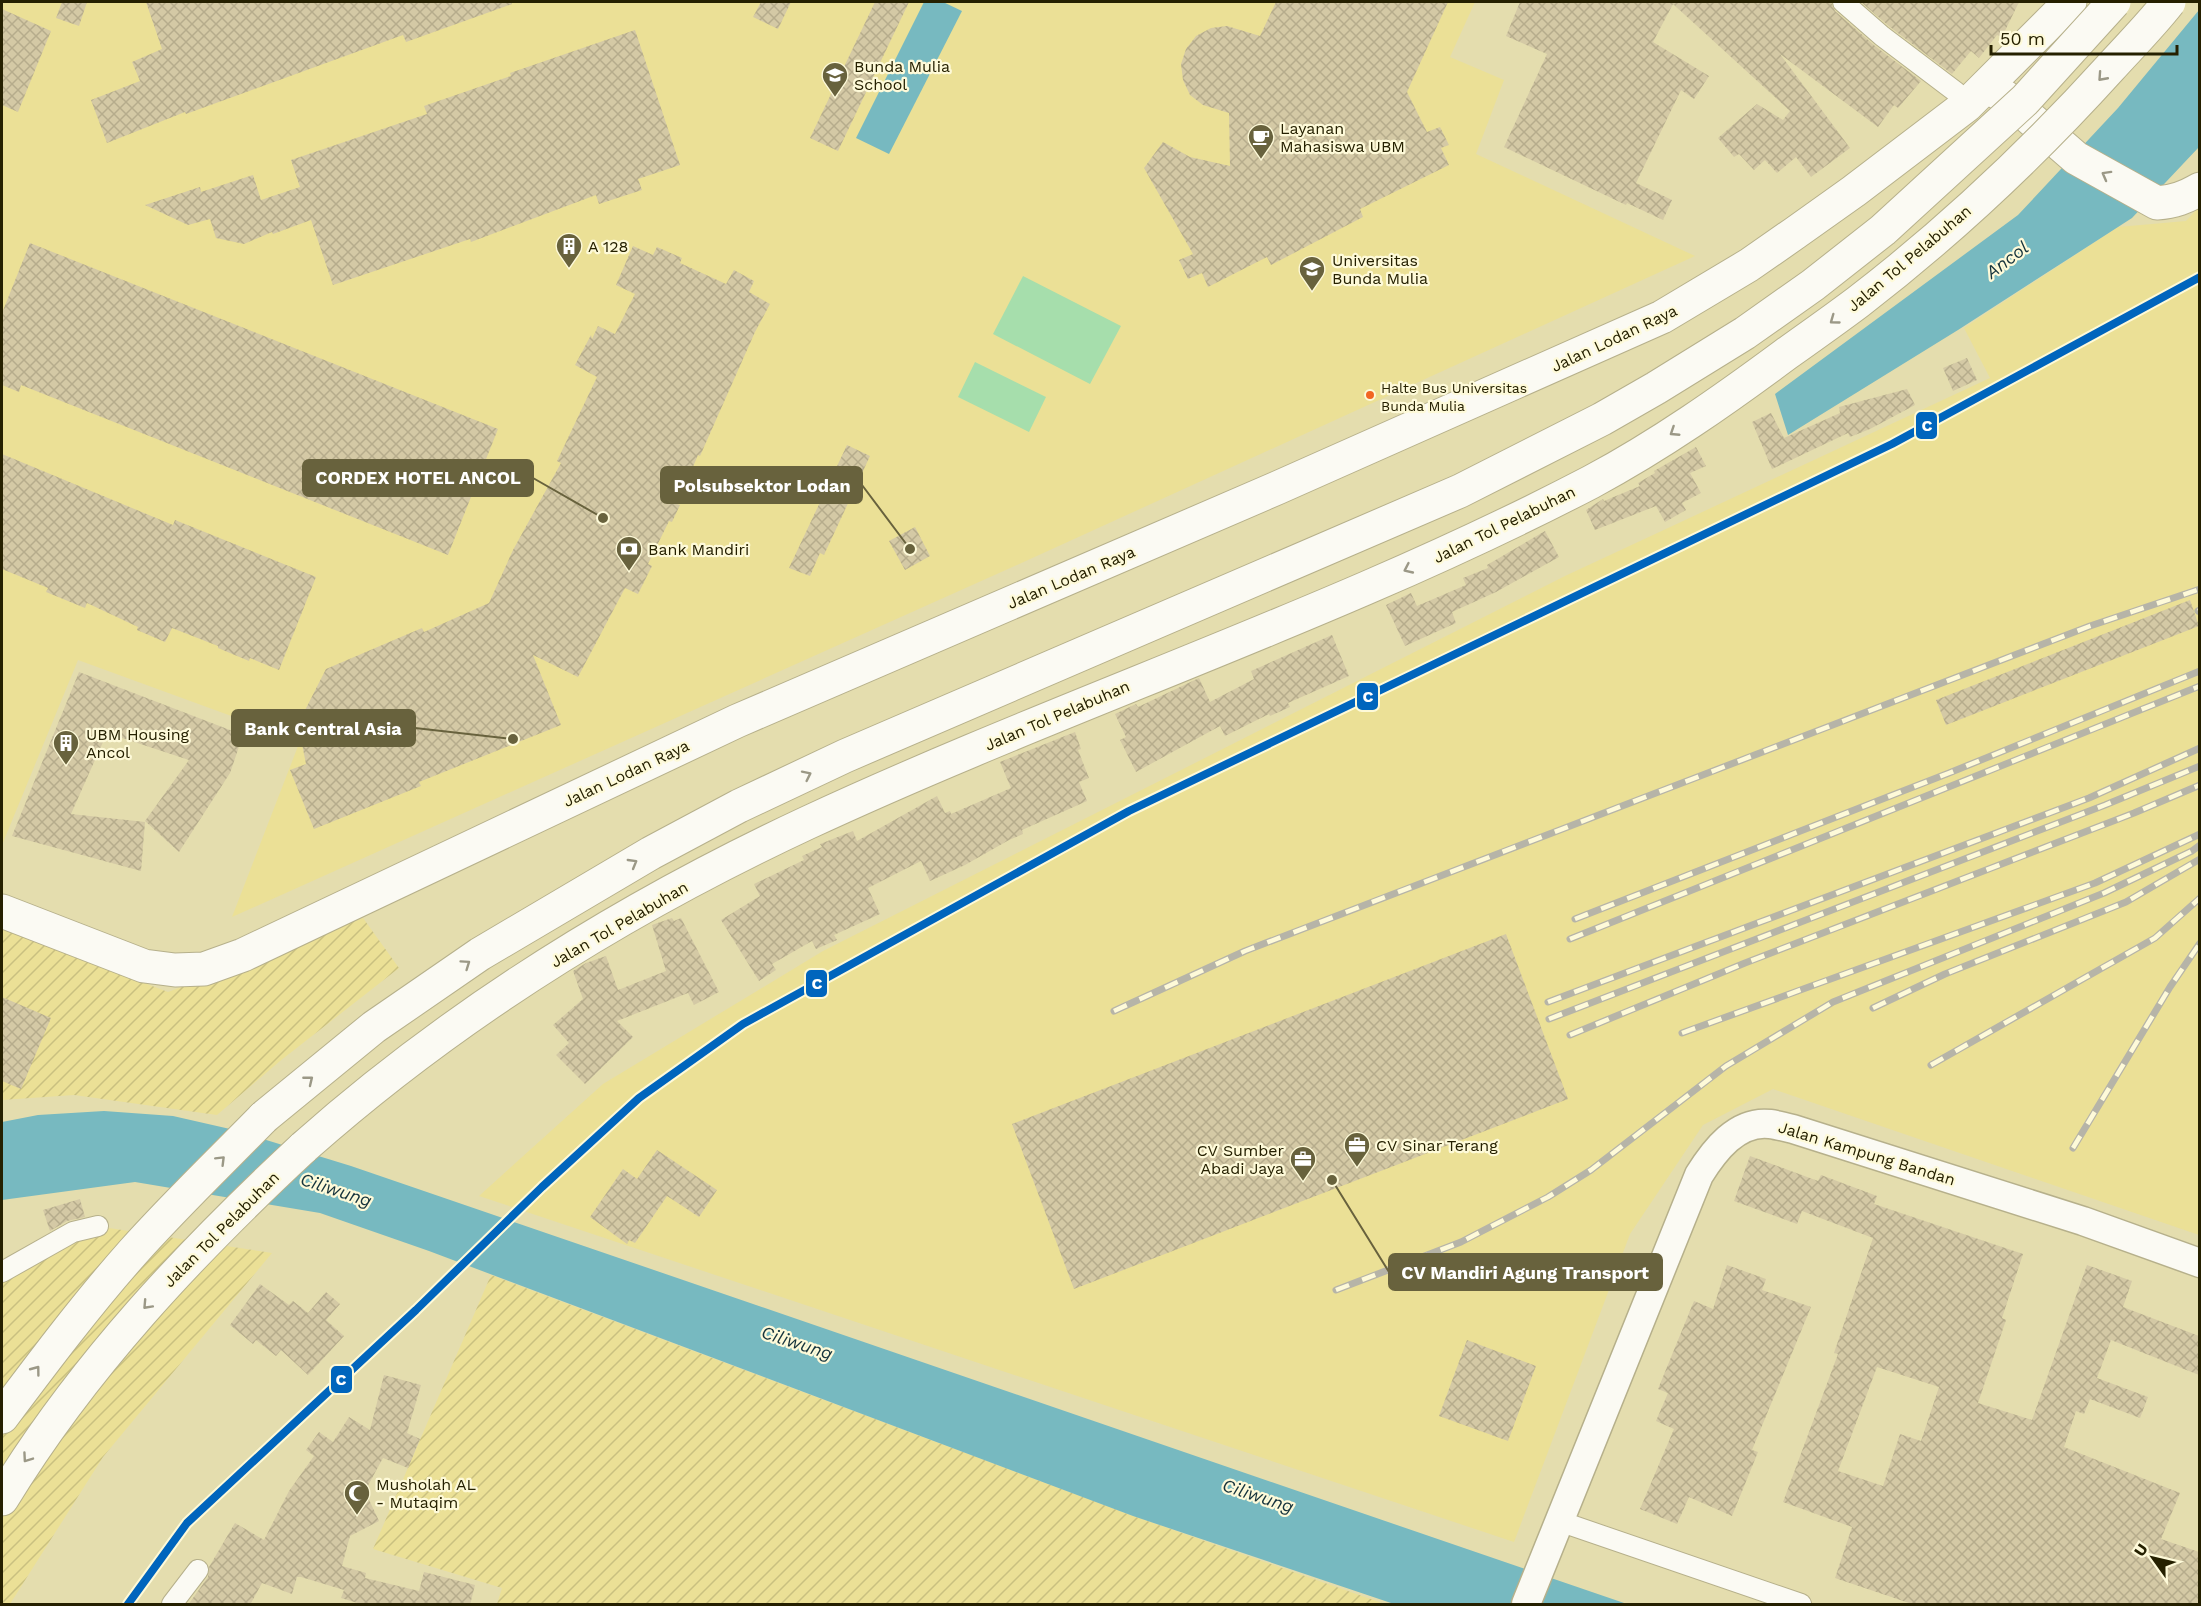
<svg xmlns="http://www.w3.org/2000/svg" width="2201" height="1606" font-family="'Work Sans',sans-serif">
  <style>
    .built { fill: #ebe096 }
    .industrial { fill: url(#industrial-furrows) }
    .pitch { fill: #a6deac }
    .water { fill: #77b9c0 }
    .building { fill: url(#building-cross-hatch); fill-rule: evenodd }
    .lines { fill: none; stroke-linecap: round; stroke-linejoin: round }
    .street-casing { stroke: #b6b08b; stroke-width: 22 }
    .secondary-casing { stroke: #b6b08b; stroke-width: 31 }
    .highway-casing { stroke: #b6b08b; stroke-width: 35 }
    .street { stroke: #fbfaf3; stroke-width: 20 }
    .secondary { stroke: #fbfaf3; stroke-width: 28 }
    .highway { stroke: #fbfaf3; stroke-width: 33 }
    .rail-casing { stroke: #b6b4a8; stroke-width: 7 }
    .rail { stroke: #fefad9; stroke-width: 4.5; stroke-dasharray: 14; stroke-linecap: butt }
    .highway-bridge-casing { stroke: #b6b08b; stroke-width: 35; stroke-linecap: butt }
    .highway-bridge { stroke: #fbfaf3; stroke-width: 33 }
    .rail-1-casing { stroke: #fefad9; stroke-width: 12 }
    .rail-1 { stroke: #0065bd; stroke-width: 8 }
    .oneway { stroke: #9b9886 }
    .bus-dot { fill: #f26522; stroke: #fefad9; stroke-width: 2 }
    .labels { text-anchor: middle; stroke-width: 4.5; stroke-linejoin: round; paint-order: stroke }
    .bus-label { font-size: 14px; fill: #252000; stroke: #fefad9; text-anchor: start }
    .poi-label { font-size: 16px; fill: #252000; stroke: #fefad9; text-anchor: start }
    .street-label { font-size: 16px; fill: #252000; stroke: #fefad9 }
    .water-label { font-size: 18px; font-style: italic; fill: #15333c; stroke: #fefad9 }
    .leader { fill: none; stroke: #68623d; stroke-width: 2 }
    .callout-dot { fill: #68623d; stroke: #fefad9; stroke-width: 2 }
    .callout { fill: #68623d; stroke: #68623d; stroke-width: 2 }
    .callout-label { font-size: 18px; text-anchor: middle; font-weight: bold; fill: #fff }
    .line-badge { stroke: #fefad9; stroke-width: 2 }
    .badge-label { font-size: 16px; text-anchor: middle; font-weight: bold; fill: #fff }
  </style>
  <defs>
    <pattern id="industrial-furrows" width="10" height="10" patternUnits="userSpaceOnUse" patternTransform="scale(1.5)"><rect width="10" height="10" fill="#ebe096"/><path d="M-1 1l2-2M0 10L10 0M9 11l2-2" fill="none" stroke="#c9c080"/></pattern>
    <pattern id="building-cross-hatch" width="8" height="8" patternUnits="userSpaceOnUse" patternTransform="scale(1.5)"><rect width="8" height="8" fill="#d4c9a5"/><path d="M0 0l8 8M0 8l8-8" fill="none" stroke="#b6ac8c"/></pattern>
  </defs>
  <rect width="100%" height="100%" fill="#e4ddae"/>
  <g class="built">
    <polygon points="2,2 1475,2 1450,57 1504,80 1476,154 1695,256 1028,560 232,917 300,741 78,660 2,845"/>
    <polygon points="2199,207 2199,1235 1773,1089 1703,1125 1630,1234 1514,1542 479,1196 603,1084 823,951 1565,576 1990,378 1964,328 2118,227 2186,221"/>
  </g>
  <g class="industrial">
    <polygon points="363,918 399,968 280,1061 217,1115 74,1095 2,1100 2,929 168,992"/>
    <polygon points="109,1228 272,1253 103,1457 10,1604 2,1604 2,1277 39,1256"/>
    <polygon points="491,1275 1133,1516 1385,1604 497,1604 502,1588 373,1549"/>
  </g>
  <g class="pitch">
    <polygon points="1023,276 1121,326 1090,384 993,334"/>
    <polygon points="975,362 1046,397 1029,432 958,397"/>
  </g>
  <g class="water">
    <polygon points="924,2 943,2 962,11 889,154 856,138"/>
    <polygon points="2199,10 2199,147 2132,218 1958,330 1788,435 1775,394 2018,215 2118,108"/>
    <polygon points="104,1111 173,1116 230,1129 351,1166 1627,1604 1394,1604 1133,1516 429,1251 320,1213 135,1182 2,1200 2,1122 38,1115"/>
  </g>
  <g class="building">
    <polygon points="62,2 87,2 79,26 56,18"/>
    <polygon points="146,2 511,2 512,4 406,42 403,35 186,114 185,112 107,143 91,100 140,81 132,62 162,49"/>
    <polygon points="761,2 791,2 778,29 753,17"/>
    <polygon points="875,2 909,2 838,151 810,138"/>
    <polygon points="1276,2 1448,2 1407,92 1427,132 1440,127 1449,145 1441,148 1449,165 1360,209 1363,217 1271,265 1267,257 1208,287 1202,273 1188,279 1179,260 1193,254 1144,168 1163,142 1190,157 1230,166 1229,113 1203,105 1190,95 1183,80 1181,64 1186,49 1196,36 1211,28 1227,26 1260,36"/>
    <polygon points="1520,2 1831,2 1835,11 1875,46 1921,81 1898,108 1894,105 1878,127 1780,54 1850,148 1811,177 1796,157 1777,173 1765,160 1754,170 1739,154 1734,157 1718,138 1757,104 1783,120 1790,111 1673,4 1653,42 1709,76 1694,99 1681,90 1636,183 1672,200 1663,220 1627,203 1626,205 1504,147 1547,54 1506,36"/>
    <polygon points="1861,2 2019,2 2002,37 1997,35 1979,58 1971,51 1952,74 1890,27"/>
    <polygon points="2,9 51,31 18,112 2,105"/>
    <polygon points="635,30 680,165 638,179 642,190 599,204 596,195 471,242 470,239 333,285 311,220 273,234 272,232 244,244 216,238 210,219 188,225 145,205 200,187 201,192 253,175 261,200 300,187 291,160 427,114 424,106 511,76 510,73"/>
    <polygon points="30,243 498,429 448,555 21,385 19,392 2,385 2,313"/>
    <polygon points="633,246 653,255 657,247 682,258 680,263 726,284 734,270 754,281 749,292 770,304 755,332 700,456 698,455 677,504 680,505 672,522 669,521 648,564 652,566 638,594 625,588 578,677 533,655 561,725 419,782 421,786 314,829 290,770 306,764 302,744 307,733 300,720 326,669 422,628 424,632 489,603 513,550 561,463 557,461 597,377 575,365 591,335 592,339 598,326 615,334 635,294 616,285"/>
    <polygon points="1967,358 1977,380 1953,391 1943,368"/>
    <polygon points="1907,389 1915,405 1870,429 1850,437 1848,433 1772,469 1752,422 1771,413 1784,438 1840,413 1839,407"/>
    <polygon points="847,445 870,456 824,555 820,553 810,576 789,568"/>
    <polygon points="1696,447 1706,466 1690,473 1701,493 1682,503 1686,510 1665,522 1656,506 1595,530 1586,510 1603,499 1604,501 1640,486 1638,483 1655,473 1654,471"/>
    <polygon points="2,454 173,525 175,520 316,577 279,670 250,658 249,661 218,648 218,646 172,628 165,642 137,630 138,627 87,603 85,608 46,592 48,588 2,569"/>
    <polygon points="915,527 930,556 905,570 889,541"/>
    <polygon points="1545,531 1559,557 1496,592 1452,612 1456,623 1405,646 1386,605 1411,593 1417,606 1466,585 1463,578 1488,568 1487,565"/>
    <polygon points="2190,600 2199,626 1946,725 1936,700"/>
    <polygon points="1332,635 1349,676 1288,703 1290,707 1270,716 1269,714 1225,736 1220,726 1136,772 1120,740 1126,737 1115,714 1136,704 1138,707 1199,678 1210,702 1254,679 1251,671"/>
    <polygon points="79,672 243,735 230,773 179,852 145,821 189,760 107,733 71,814 145,822 141,871 12,836"/>
    <polygon points="1075,732 1081,749 1078,750 1089,778 1079,782 1087,801 1022,830 1023,834 1009,840 965,865 930,881 921,861 868,888 880,914 834,935 837,940 816,949 812,941 772,964 776,970 759,981 721,920 760,896 754,884 804,860 802,856 822,847 820,844 853,831 857,841 937,796 945,813 950,811 951,814 1011,788 1000,762"/>
    <polygon points="672,918 674,921 681,918 719,992 694,1005 688,993 617,1021 633,1037 585,1084 556,1055 569,1043 553,1025 583,999 573,971 586,963 606,956 618,990 666,971 652,925"/>
    <polygon points="1506,934 1568,1099 1074,1289 1012,1124"/>
    <polygon points="2,997 51,1018 21,1089 2,1081"/>
    <polygon points="657,1150 717,1190 699,1217 667,1196 635,1243 629,1240 627,1244 590,1217 623,1169 637,1179"/>
    <path d="M1750,1156L1818,1181L1821,1175L1877,1196L1874,1204L2023,1254L2002,1318L2006,1320L1978,1403L2032,1420L2087,1265L2132,1281L2123,1307L2199,1336V1375L2111,1340L2097,1378L2148,1397L2140,1418L2090,1399L2084,1414L2076,1411L2064,1447L2180,1493L2161,1539L2199,1552V1605H1915L1835,1578L1852,1527L1783,1502L1838,1354L1834,1353L1873,1238L1802,1211L1797,1224L1734,1201ZM1877,1367L1939,1387L1921,1441L1900,1434L1883,1486L1838,1471Z"/>
    <polygon points="80,1199 85,1217 67,1221 50,1231 43,1210"/>
    <polygon points="1727,1265 1766,1279 1762,1290 1811,1307 1752,1450 1758,1452 1732,1516 1689,1497 1677,1524 1640,1509 1674,1429 1656,1421 1668,1393 1658,1389 1694,1301 1713,1309"/>
    <polygon points="260,1284 289,1305 293,1301 308,1313 326,1292 340,1304 326,1320 344,1336 308,1375 281,1350 276,1356 256,1340 253,1344 230,1325"/>
    <polygon points="1467,1340 1536,1366 1508,1441 1439,1416"/>
    <polygon points="384,1375 421,1385 407,1433 420,1439 408,1468 383,1458 365,1491 379,1521 350,1536 342,1566 366,1573 365,1578 419,1591 424,1572 475,1585 470,1605 364,1605 341,1598 344,1590 301,1577 297,1577 292,1594 262,1583 250,1605 188,1605 208,1577 209,1567 235,1523 264,1540 289,1491 314,1456 306,1450 319,1432 333,1442 349,1417 370,1430"/>
  </g>
  <g class="lines">
    <g class="street-casing">
      <g id="street">
        <polyline points="1843,2 1882,36 1956,92 1967,105"/>
        <polyline points="2,1272 73,1232 98,1226"/>
        <polyline points="1559,1521 1801,1604"/>
        <polyline points="172,1604 198,1570"/>
      </g>
    </g>
    <g class="secondary-casing">
      <path id="secondary" d="M1526,1604L1699,1175C1714,1151 1737,1120 1770,1124C1777,1125 1785,1127 1793,1129L2083,1221L2200,1263"/>
    </g>
    <g class="highway-casing">
      <g id="highway">
        <path d="M1994,90L2008,99L2076,158L2157,203C2174,202 2186,197 2200,189"/>
        <polyline points="2,911 144,966 175,970 204,969 243,955 737,721 1277,488 1662,317 1749,265 1795,233 1854,191 1967,105 2070,2"/>
        <path d="M2,1417C44,1361 86,1305 133,1252C175,1205 220,1162 264,1117"/>
        <path d="M2,1499C83,1366 190,1253 304,1147"/>
      </g>
    </g>
    <use href="#street" class="street"/>
    <use href="#secondary" class="secondary"/>
    <use href="#highway" class="highway"/>
    <g class="rail-casing">
      <g id="rail">
        <polyline points="2198,611 2200,610"/>
        <polyline points="1575,919 1949,773 2200,671"/>
        <polyline points="1570,939 2200,686"/>
        <polyline points="1548,1002 2089,798 2200,748"/>
        <polyline points="1873,1008 1945,974 2126,902 2200,859"/>
        <polyline points="1114,1011 1245,951 2090,626 2200,589"/>
        <polyline points="1549,1019 2105,805 2200,766"/>
        <polyline points="1682,1033 2095,883 2200,834"/>
        <polyline points="1570,1035 1745,963 2134,813 2200,785"/>
        <polyline points="1931,1065 2155,938 2200,898"/>
        <polyline points="2073,1148 2170,987 2200,943"/>
        <polyline points="1336,1290 1461,1242 1548,1197 1591,1170 1726,1066 1833,1002 2104,893 2192,851 2200,845"/>
      </g>
    </g>
    <use href="#rail" class="rail"/>
    <g class="highway-bridge-casing">
      <g id="highway-bridge">
        <polyline points="264,1117 374,1027 480,954 651,853 739,806 845,756 1460,491 1602,419 1656,388 1745,333 1813,285 1883,230 2025,100 2114,2"/>
        <path d="M304,1147C454,1014 625,908 807,823C1065,703 1338,614 1591,482C1660,445 1724,400 1786,354C1810,337 1834,320 1858,302C1949,232 2033,153 2110,68C2130,46 2151,25 2169,2"/>
      </g>
    </g>
    <use href="#highway-bridge" class="highway-bridge"/>
    <g class="rail-1-casing">
      <polyline id="rail-1" points="128,1604 187,1523 416,1310 542,1187 639,1098 743,1024 1129,811 1892,444 2200,277"/>
    </g>
    <use href="#rail-1" class="rail-1"/>
  </g>
  <defs><path id="oneway-chevron" d="M-2-3.5L2.5 0L-2 3.5" fill="none" stroke-width="1.6" stroke-linecap="round" stroke-linejoin="round" transform="scale(1.5)"/></defs>
  <g class="oneway">
    <use href="#oneway-chevron" transform="translate(2102 77) rotate(132)"/>
    <use href="#oneway-chevron" transform="translate(2106 175) rotate(-151)"/>
    <use href="#oneway-chevron" transform="translate(1834 320) rotate(144)"/>
    <use href="#oneway-chevron" transform="translate(1674 432) rotate(147)"/>
    <use href="#oneway-chevron" transform="translate(1408 569) rotate(155)"/>
    <use href="#oneway-chevron" transform="translate(807 775) rotate(-26)"/>
    <use href="#oneway-chevron" transform="translate(633 863) rotate(-30)"/>
    <use href="#oneway-chevron" transform="translate(466 964) rotate(-35)"/>
    <use href="#oneway-chevron" transform="translate(309 1080) rotate(-39)"/>
    <use href="#oneway-chevron" transform="translate(221 1160) rotate(-45)"/>
    <use href="#oneway-chevron" transform="translate(147 1305) rotate(133)"/>
    <use href="#oneway-chevron" transform="translate(36 1370) rotate(-53)"/>
    <use href="#oneway-chevron" transform="translate(27 1458) rotate(125)"/>
  </g>
  <defs>
    <g id="school-pin" transform="scale(1.35)"><path d="M0 17L-7.5 6A9.5 9.5 0 1 1 7.5 6Z" fill="#68623d" stroke="#fefad9"/><path d="M0-5L7-2L0 1L-7-2ZM-4 1L0 2.5L4 1V4Q0 6-4 4Z" fill="#fff"/></g>
    <g id="cafe-pin" transform="scale(1.35)"><path d="M0 17L-7.5 6A9.5 9.5 0 1 1 7.5 6Z" fill="#68623d" stroke="#fefad9"/><path d="M-5.5-4.5H6V0H3Q3 3.5 0 3.5H-2.5Q-5.5 3.5-5.5 0ZM3-3.2v2h1.7v-2ZM-6 4.5H4V6H-6Z" fill="#fff"/></g>
    <g id="building-pin" transform="scale(1.35)"><path d="M0 17L-7.5 6A9.5 9.5 0 1 1 7.5 6Z" fill="#68623d" stroke="#fefad9"/><path d="M-4-6H4V6H1V3H-1V6H-4ZM-2.5-4.3h1.7v1.8h-1.7ZM.8-4.3h1.7v1.8H.8ZM-2.5-1h1.7V.8h-1.7ZM.8-1h1.7V.8H.8Z" fill="#fff"/></g>
    <g id="university-pin" transform="scale(1.35)"><path d="M0 17L-7.5 6A9.5 9.5 0 1 1 7.5 6Z" fill="#68623d" stroke="#fefad9"/><path d="M0-5L7-2L0 1L-7-2ZM-4 1L0 2.5L4 1V4Q0 6-4 4Z" fill="#fff"/></g>
    <g id="bank-pin" transform="scale(1.35)"><path d="M0 17L-7.5 6A9.5 9.5 0 1 1 7.5 6Z" fill="#68623d" stroke="#fefad9"/><path d="M-6-4H6V4H-6ZM0-2.3a2.3 2.3 0 1 0 0 4.6a2.3 2.3 0 1 0 0-4.6Z" fill="#fff"/></g>
    <g id="office-pin" transform="scale(1.35)"><path d="M0 17L-7.5 6A9.5 9.5 0 1 1 7.5 6Z" fill="#68623d" stroke="#fefad9"/><path d="M-6-3h4V-5.5h4V-3h4V5H-6ZM-1-4.5V-3h2v-1.5ZM-6 0V1H6V0Z" fill="#fff"/></g>
    <g id="mosque-pin" transform="scale(1.35)"><path d="M0 17L-7.5 6A9.5 9.5 0 1 1 7.5 6Z" fill="#68623d" stroke="#fefad9"/><path d="M3.5-4.9A6 6 0 1 0 3.5 4.9A5 5 0 1 1 3.5-4.9Z" fill="#fff"/></g>
  </defs>
  <g fill-rule="evenodd">
    <use href="#school-pin" x="835" y="75"/>
    <use href="#cafe-pin" x="1261" y="137"/>
    <use href="#building-pin" x="569" y="246"/>
    <use href="#university-pin" x="1312" y="269"/>
    <use href="#bank-pin" x="629" y="549"/>
    <use href="#building-pin" x="66" y="743"/>
    <use href="#office-pin" x="1357" y="1145"/>
    <use href="#office-pin" x="1303" y="1159"/>
    <use href="#mosque-pin" x="357" y="1493"/>
  </g>
  <circle class="bus-dot" cx="1370" cy="395" r="5"/>
  <g class="labels">
    <g class="bus-label">
      <text x="1381" y="393">Halte Bus Universitas<tspan x="1381" dy="18">Bunda Mulia</tspan></text>
    </g>
    <g class="poi-label">
      <text x="854" y="72">Bunda Mulia<tspan x="854" dy="18">School</tspan></text>
      <text x="1280" y="134">Layanan<tspan x="1280" dy="18">Mahasiswa UBM</tspan></text>
      <text x="588" y="252">A 128</text>
      <text x="1332" y="266">Universitas<tspan x="1332" dy="18">Bunda Mulia</tspan></text>
      <text x="648" y="555">Bank Mandiri</text>
      <text x="86" y="740">UBM Housing<tspan x="86" dy="18">Ancol</tspan></text>
      <text x="1376" y="1151">CV Sinar Terang</text>
      <text x="1284" y="1156" text-anchor="end">CV Sumber<tspan x="1284" dy="18">Abadi Jaya</tspan></text>
      <text x="376" y="1490">Musholah AL<tspan x="376" dy="18">- Mutaqim</tspan></text>
    </g>
    <g class="street-label">
      <text transform="translate(1909 258) rotate(-40)" y="6">Jalan Tol Pelabuhan</text>
      <text transform="translate(1614 338) rotate(-25)" y="6">Jalan Lodan Raya</text>
      <text transform="translate(1504 524) rotate(-26)" y="6">Jalan Tol Pelabuhan</text>
      <text transform="translate(1071 577) rotate(-23)" y="6">Jalan Lodan Raya</text>
      <text transform="translate(1057 715) rotate(-23)" y="6">Jalan Tol Pelabuhan</text>
      <text transform="translate(626 773) rotate(-25)" y="6">Jalan Lodan Raya</text>
      <text transform="translate(619 924) rotate(-30)" y="6">Jalan Tol Pelabuhan</text>
      <text transform="translate(1867 1153) rotate(17)" y="6">Jalan Kampung Bandan</text>
      <text transform="translate(221 1229) rotate(-45)" y="6">Jalan Tol Pelabuhan</text>
    </g>
    <g class="water-label">
      <text transform="translate(2007 260) rotate(-37)" y="6">Ancol</text>
      <text transform="translate(336 1190) rotate(18)" y="6">Ciliwung</text>
      <text transform="translate(797 1343) rotate(18)" y="6">Ciliwung</text>
      <text transform="translate(1258 1496) rotate(18)" y="6">Ciliwung</text>
    </g>
  </g>
  <path class="leader" d="M603 518L533 478M910 549L862 485M513 739L415 728M1332 1180L1389 1272"/>
  <g class="callout-dot">
    <circle cx="603" cy="518" r="6"/>
    <circle cx="910" cy="549" r="6"/>
    <circle cx="513" cy="739" r="6"/>
    <circle cx="1332" cy="1180" r="6"/>
  </g>
  <g class="callout">
    <rect x="303" y="460" width="230" height="36" rx="6"/>
    <rect x="661" y="467" width="201" height="36" rx="6"/>
    <rect x="232" y="710" width="183" height="36" rx="6"/>
    <rect x="1389" y="1254" width="273" height="36" rx="6"/>
  </g>
  <g class="callout-label">
    <text x="418" y="484">CORDEX HOTEL ANCOL</text>
    <text x="762" y="492">Polsubsektor Lodan</text>
    <text x="323" y="735">Bank Central Asia</text>
    <text x="1525" y="1279">CV Mandiri Agung Transport</text>
  </g>
  <g class="line-badge">
    <rect x="1915" y="411" width="23" height="29" rx="6" fill="#0065bd"/>
    <rect x="1356" y="682" width="23" height="29" rx="6" fill="#0065bd"/>
    <rect x="805" y="969" width="23" height="29" rx="6" fill="#0065bd"/>
    <rect x="330" y="1365" width="23" height="29" rx="6" fill="#0065bd"/>
  </g>
  <g class="badge-label">
    <text x="1927" y="431">C</text>
    <text x="1368" y="702">C</text>
    <text x="817" y="989">C</text>
    <text x="341" y="1385">C</text>
  </g>
  <rect width="2201" height="1606" fill="none" stroke="#252000" stroke-width="6"/>
  <g transform="translate(2153 1558) rotate(304)" stroke="#fefad9" stroke-width="4.5" paint-order="stroke">
  <path d="M0-4.5L10 22L0 15L-10 22Z" fill="#252000"/>
  <text y="-9" font-size="16" font-weight="bold" text-anchor="middle" fill="#252000">U</text>
  </g>
  <path d="M1991 45v9h186v-9" fill="none" stroke="#252000" stroke-width="3"/>
  <text x="2000" y="45" font-size="18" fill="#252000" stroke="#fefad9" stroke-width="4.5" paint-order="stroke">50 m</text>
</svg>
